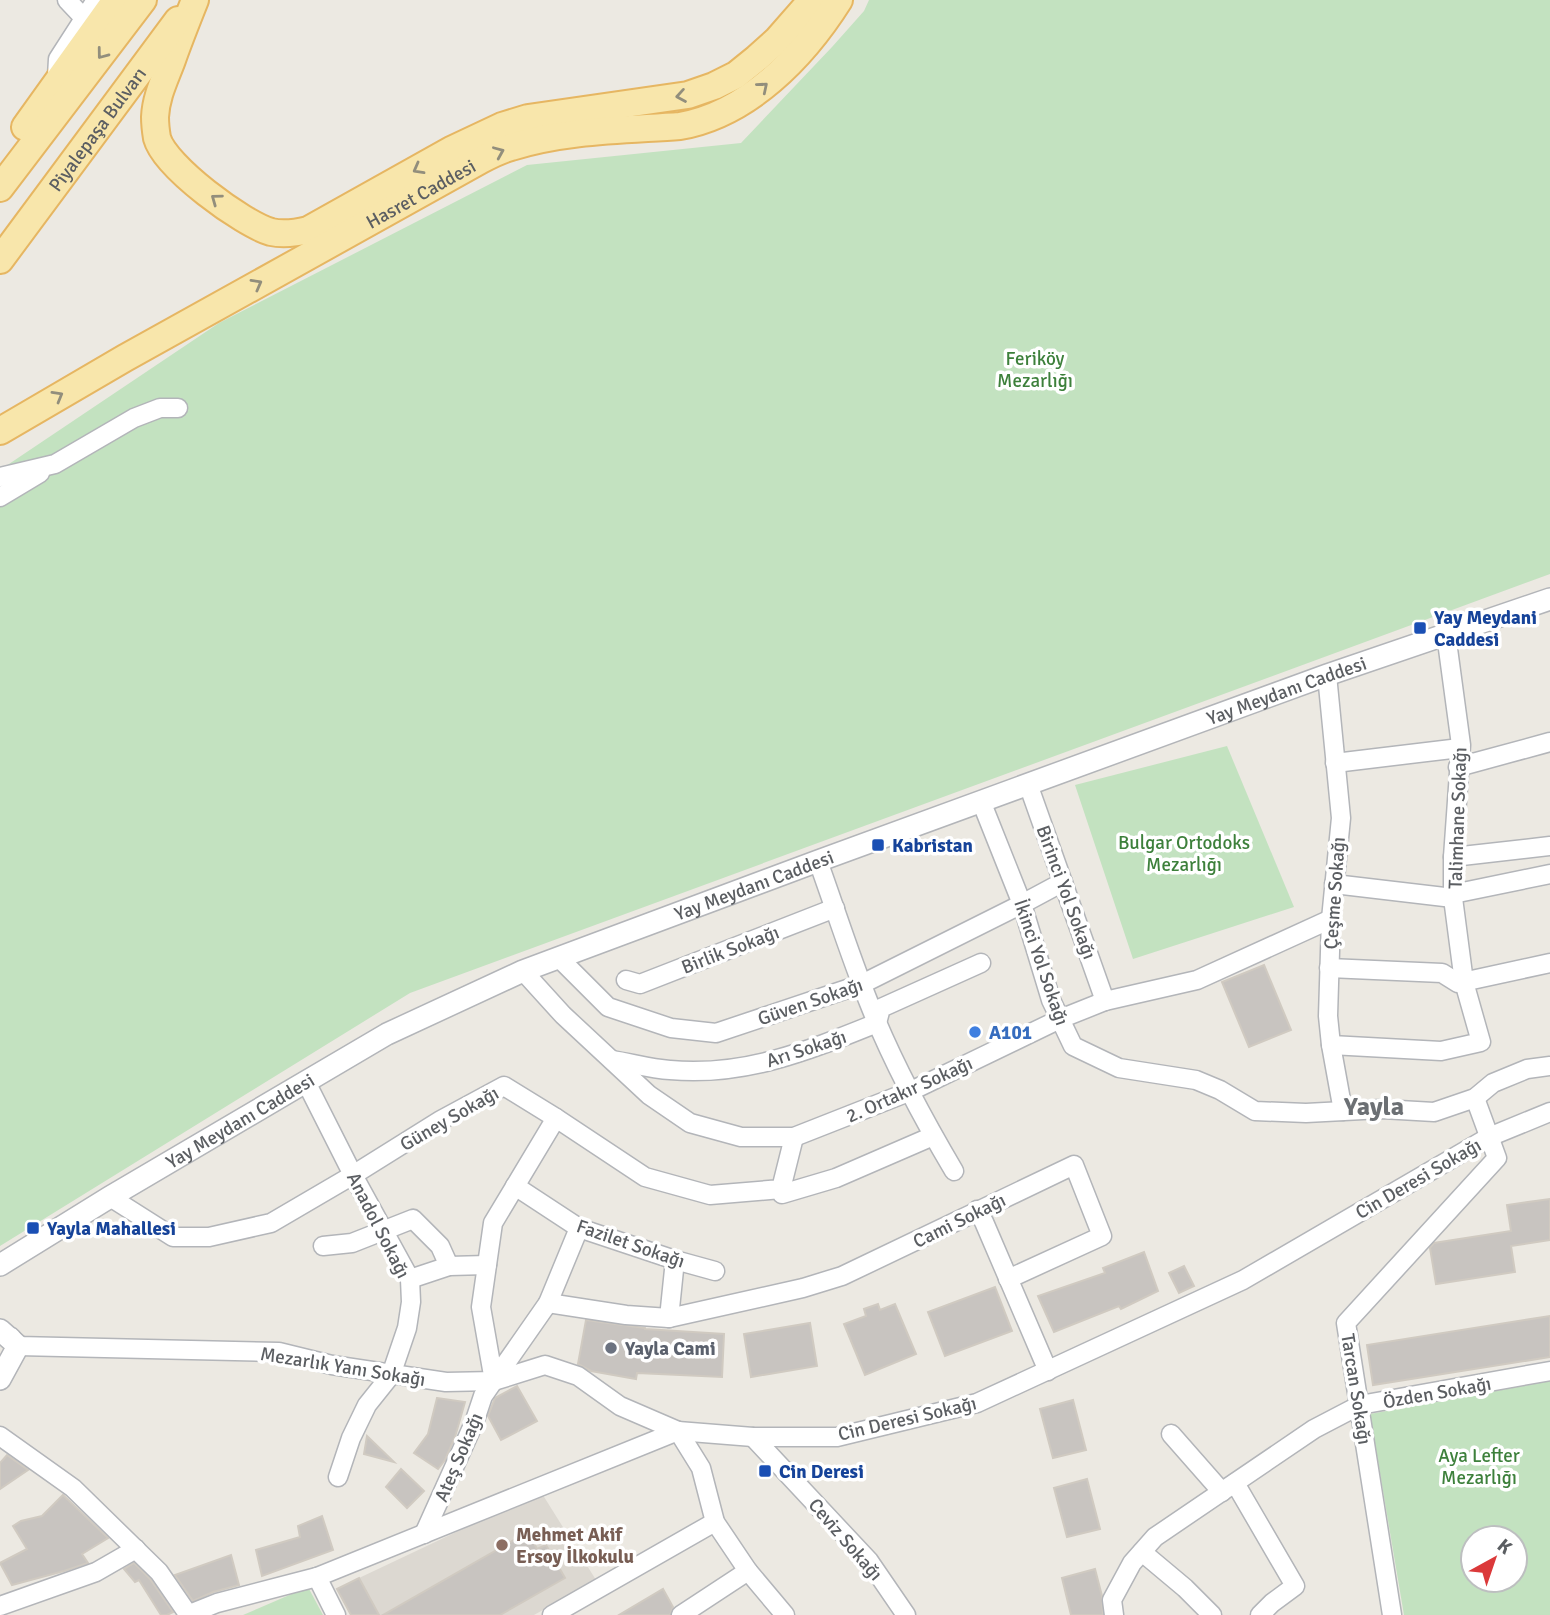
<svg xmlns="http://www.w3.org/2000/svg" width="1550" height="1615" font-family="Signika,sans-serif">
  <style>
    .education { fill: #dcd8d1 }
    .green { fill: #c3e2c0; fill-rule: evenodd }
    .building { fill: #c8c4c0; stroke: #d0cac1; stroke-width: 2 }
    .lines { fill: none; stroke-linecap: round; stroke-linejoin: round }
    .minor-casing { stroke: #b3b5b9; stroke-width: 21 }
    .tertiary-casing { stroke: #b3b5b9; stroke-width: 24 }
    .primary-casing { stroke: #e6b662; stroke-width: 30 }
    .minor { stroke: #fff; stroke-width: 18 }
    .tertiary { stroke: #fff; stroke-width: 21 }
    .primary { stroke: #f8e6ab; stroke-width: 26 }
    .oneway { stroke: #928e7c }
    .transit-dot { fill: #1a4fb4; stroke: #fff; stroke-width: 2.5 }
    .shop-dot { fill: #3f7fe0; stroke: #fff; stroke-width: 2.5 }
    .worship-dot { fill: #6b7280; stroke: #fff; stroke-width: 2.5 }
    .education-dot { fill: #8d6e63; stroke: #fff; stroke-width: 2.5 }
    .labels { text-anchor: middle; stroke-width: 7; stroke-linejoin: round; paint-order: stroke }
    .street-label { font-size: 19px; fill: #5b5e62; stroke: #fff }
    .park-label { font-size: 19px; fill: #3d803b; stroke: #fff }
    .transit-label { font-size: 19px; font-weight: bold; fill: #164399; stroke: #fff; text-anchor: start }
    .shop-label { font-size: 19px; font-weight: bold; fill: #366cbe; stroke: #fff; text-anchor: start }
    .worship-label { font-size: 19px; font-weight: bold; fill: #5b616d; stroke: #fff; text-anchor: start }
    .education-label { font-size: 19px; font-weight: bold; fill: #785e54; stroke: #fff; text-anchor: start }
    .district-label { font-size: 26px; font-weight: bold; fill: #6c7074; stroke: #fff }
  </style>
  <rect width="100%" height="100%" fill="#ece9e2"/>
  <polygon class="education" points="541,1492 596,1580 534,1615 379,1615 359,1578"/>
  <g class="green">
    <polygon points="869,0 1550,0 1550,574 410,993 0,1246 0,470 219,323 527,165 741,143 832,47 864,11"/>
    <polygon points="1227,746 1294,907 1133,959 1075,785"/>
    <path d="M1550,1381V1615H1404L1370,1414ZM1473,1538H1515V1580H1473Z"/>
    <polygon points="308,1587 323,1615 243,1615"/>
  </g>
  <g class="building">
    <polygon points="1264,965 1291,1030 1249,1047 1222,982"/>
    <polygon points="1550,1199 1550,1240 1511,1246 1515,1272 1436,1284 1430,1248 1434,1243 1511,1231 1507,1205"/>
    <polygon points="1144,1252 1158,1291 1121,1309 1119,1306 1054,1332 1038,1296 1105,1273 1103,1268"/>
    <polygon points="1184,1266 1194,1286 1179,1293 1169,1273"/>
    <polygon points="995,1287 1012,1331 945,1356 928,1312"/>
    <polygon points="878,1304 880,1310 895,1304 916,1354 865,1375 844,1324 866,1316 864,1309"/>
    <polygon points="1550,1316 1550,1357 1373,1385 1367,1345"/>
    <polygon points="586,1320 645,1328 645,1329 724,1334 722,1377 637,1373 636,1379 591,1371 578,1364"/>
    <polygon points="810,1323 817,1366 751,1377 744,1334"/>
    <polygon points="517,1386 537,1421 501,1440 488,1416 495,1398"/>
    <polygon points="437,1398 465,1402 455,1437 445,1460 438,1469 414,1453 428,1434"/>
    <polygon points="1073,1400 1086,1450 1053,1458 1040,1409"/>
    <polygon points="367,1436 394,1462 364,1454"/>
    <polygon points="7,1455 28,1470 0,1489 0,1463"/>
    <polygon points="401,1469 424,1491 407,1508 386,1487"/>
    <polygon points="1087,1479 1100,1529 1067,1537 1054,1488"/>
    <polygon points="63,1495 108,1538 82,1554 88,1563 64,1571 12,1585 0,1563 27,1549 13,1526 21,1521 42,1516"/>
    <polygon points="322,1516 333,1550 262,1576 256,1550 300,1537 298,1526"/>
    <polygon points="528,1532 537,1549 546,1545 565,1578 500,1615 383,1615"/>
    <polygon points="231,1555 239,1585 213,1592 193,1601 175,1575"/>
    <polygon points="134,1563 150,1579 173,1612 167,1615 161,1615 139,1580 135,1582 124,1569"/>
    <polygon points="1095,1569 1102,1596 1103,1615 1071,1615 1062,1578"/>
    <polygon points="359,1578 379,1615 351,1615 337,1589"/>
    <polygon points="663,1589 673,1607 670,1615 619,1615"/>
  </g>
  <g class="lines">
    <g class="minor-casing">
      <g id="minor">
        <polyline points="67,0 84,18"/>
        <polyline points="57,76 58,59 96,0"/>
        <polyline points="0,477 55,464 134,418 160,408 178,408"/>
        <polyline points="0,497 40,473"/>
        <polyline points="1327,675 1341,818 1331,919 1328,1016 1331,1045 1343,1111"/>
        <polyline points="1335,763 1460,748"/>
        <polyline points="1458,767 1550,742"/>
        <polyline points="1028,784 1105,1001"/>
        <polyline points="981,801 1022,904 1051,1000 1073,1046 1119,1068 1196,1080 1220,1090 1255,1111 1306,1113 1382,1109 1434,1112 1475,1098 1493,1083 1527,1069 1550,1066"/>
        <polyline points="1453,857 1550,846"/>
        <path d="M818,861C835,908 850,956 869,1003C892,1061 922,1117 954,1171"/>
        <polyline points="1334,884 1453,898"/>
        <polyline points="1453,894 1550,874"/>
        <polyline points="559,958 608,1007 671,1028 716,1033 862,984 1022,904 1063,882"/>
        <polyline points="1329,968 1442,973 1458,983 1550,963"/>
        <polyline points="523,971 563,1015 649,1095 690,1123 741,1137 794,1137 911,1091 1060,1019 1105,1001 1197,980 1331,919"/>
        <polyline points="626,980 640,984 835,908"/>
        <polyline points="1331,1045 1441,1051 1481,1042 1464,982 1453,898 1453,857 1461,745 1446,634"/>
        <path d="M612,1060C631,1063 651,1069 670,1070C745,1077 810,1050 877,1023L881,1008L981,963"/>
        <polyline points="306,1082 353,1175 410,1279 411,1302 407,1328 391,1375 367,1405 351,1438 338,1477"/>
        <polyline points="515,1186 579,1228 675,1260 715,1271"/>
        <polyline points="782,1194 836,1178 933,1136"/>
        <polyline points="110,1197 173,1237 209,1237 271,1223 353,1175 441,1120 504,1086 556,1118 645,1177 710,1195 781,1189 794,1137"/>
        <polyline points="977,1210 984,1222 1048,1371"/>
        <polyline points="323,1246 352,1243 413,1219 440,1246 449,1266"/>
        <polyline points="410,1279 449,1266 487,1265"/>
        <polyline points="548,1303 626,1315 669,1318 803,1288 842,1276 1074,1165 1102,1236 1008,1279"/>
        <polyline points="669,1318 675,1260"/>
        <polyline points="11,1337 18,1346 279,1352 332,1365 446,1382 494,1381 545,1365 578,1376 620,1406 678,1431"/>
        <polyline points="494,1381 481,1307 493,1223 556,1118"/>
        <polyline points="678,1431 701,1468 715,1522 748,1571 785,1615"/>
        <polyline points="1171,1434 1222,1492"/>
        <polyline points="0,1436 73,1488 159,1572 188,1614"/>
        <polyline points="753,1437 869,1561 906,1615"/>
        <polyline points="1235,1483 1295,1586 1272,1603 1260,1615"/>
        <polyline points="424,1534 474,1423 483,1396 548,1303 579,1228"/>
        <polyline points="1142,1552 1185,1588 1212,1615"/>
        <polyline points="317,1577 336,1615"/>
        <polyline points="0,1606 96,1572 136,1549"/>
        <polyline points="187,1615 217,1603 317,1577 678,1431 753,1437 837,1437 977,1403 1243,1280 1489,1137 1550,1112"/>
        <polyline points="552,1615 715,1522"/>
        <polyline points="681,1615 748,1571"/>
        <polyline points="1114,1615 1112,1600 1132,1563 1155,1537 1314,1429 1360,1405 1550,1371"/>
        <polyline points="1392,1615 1346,1323 1497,1158 1475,1098"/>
      </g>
    </g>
    <g class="tertiary-casing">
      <g id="tertiary">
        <path id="s1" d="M0,1265L110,1197L387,1034L523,971L818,861L1327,675L1550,599"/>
        <polyline points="0,1330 18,1346 0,1379"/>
      </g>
    </g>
    <g class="primary-casing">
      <g id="primary">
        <path d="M195,0C187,20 179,40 172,60C165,79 156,96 155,117C155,123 156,132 157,138C165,167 243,224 271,232C284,235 296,233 308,230L451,150L502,126L528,118L688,95L714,86L736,75L757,58L777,40L812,0"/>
        <polyline points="25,127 116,0"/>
        <polyline points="0,188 143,0"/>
        <path id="s2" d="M0,260L178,20"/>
        <path id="s3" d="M0,431L125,358L481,160C490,155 500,150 511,147C565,130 623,130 680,126C748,114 803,57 839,0"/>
      </g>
    </g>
    <use href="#minor" class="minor"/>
    <use href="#tertiary" class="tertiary"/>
    <use href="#primary" class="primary"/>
  </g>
  <defs><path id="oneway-chevron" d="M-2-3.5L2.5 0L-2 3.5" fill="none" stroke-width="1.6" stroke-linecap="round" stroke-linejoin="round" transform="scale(1.75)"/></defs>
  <g class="oneway">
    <use href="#oneway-chevron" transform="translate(102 54) rotate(127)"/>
    <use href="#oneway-chevron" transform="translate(763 87) rotate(-40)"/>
    <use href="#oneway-chevron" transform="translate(681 96) rotate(170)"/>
    <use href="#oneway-chevron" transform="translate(499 152) rotate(-23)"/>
    <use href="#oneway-chevron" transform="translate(418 169) rotate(151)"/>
    <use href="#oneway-chevron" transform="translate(216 199) rotate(-144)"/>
    <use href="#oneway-chevron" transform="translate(257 284) rotate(-29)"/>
    <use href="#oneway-chevron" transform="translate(58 396) rotate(-30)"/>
  </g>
  <g class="transit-dot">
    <rect x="1413" y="621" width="14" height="14" rx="3.5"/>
    <rect x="871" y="838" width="14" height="14" rx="3.5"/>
    <rect x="26" y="1221" width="14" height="14" rx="3.5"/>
    <rect x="758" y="1464" width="14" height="14" rx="3.5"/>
  </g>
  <circle class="shop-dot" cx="975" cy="1032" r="7"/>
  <circle class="worship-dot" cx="611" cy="1348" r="7"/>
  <circle class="education-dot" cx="502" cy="1545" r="7"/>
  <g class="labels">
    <g class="street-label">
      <text dy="7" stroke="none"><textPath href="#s2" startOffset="163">Piyalepaşa Bulvarı</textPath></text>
      <text dy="7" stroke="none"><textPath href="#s3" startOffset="483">Hasret Caddesi</textPath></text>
      <text dy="7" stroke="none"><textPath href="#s1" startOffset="1414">Yay Meydanı Caddesi</textPath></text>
      <text transform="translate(1457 818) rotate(-88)" y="7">Talimhane Sokağı</text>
      <text dy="7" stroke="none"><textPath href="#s1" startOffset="847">Yay Meydanı Caddesi</textPath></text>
      <text transform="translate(1067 892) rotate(70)" y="7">Birinci Yol Sokağı</text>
      <text transform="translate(1334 893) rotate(-86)" y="7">Çeşme Sokağı</text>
      <text transform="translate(730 949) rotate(-21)" y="7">Birlik Sokağı</text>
      <text transform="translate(1042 962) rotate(71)" y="7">İkinci Yol Sokağı</text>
      <text transform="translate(810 1001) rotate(-19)" y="7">Güven Sokağı</text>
      <text transform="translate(806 1048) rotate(-18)" y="7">Arı Sokağı</text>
      <text transform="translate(909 1089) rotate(-24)" y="7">2. Ortakır Sokağı</text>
      <text transform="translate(449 1118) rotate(-30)" y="7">Güney Sokağı</text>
      <text dy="7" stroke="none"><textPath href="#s1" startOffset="280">Yay Meydanı Caddesi</textPath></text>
      <text transform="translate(1418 1178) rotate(-30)" y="7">Cin Deresi Sokağı</text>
      <text transform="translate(959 1220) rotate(-26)" y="7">Cami Sokağı</text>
      <text transform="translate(379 1225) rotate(63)" y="7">Anadol Sokağı</text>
      <text transform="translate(631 1243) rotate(19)" y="7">Fazilet Sokağı</text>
      <text transform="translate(343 1366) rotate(9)" y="7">Mezarlık Yanı Sokağı</text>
      <text transform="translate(1357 1389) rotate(81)" y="7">Tarcan Sokağı</text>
      <text transform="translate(1437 1392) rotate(-10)" y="7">Özden Sokağı</text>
      <text transform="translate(907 1418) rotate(-13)" y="7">Cin Deresi Sokağı</text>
      <text transform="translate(458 1457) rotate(-67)" y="7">Ateş Sokağı</text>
      <text transform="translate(846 1539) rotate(49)" y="7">Ceviz Sokağı</text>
    </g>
    <g class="park-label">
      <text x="1035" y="365">Feriköy<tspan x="1035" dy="22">Mezarlığı</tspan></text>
      <text x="1184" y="849">Bulgar Ortodoks<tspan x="1184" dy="22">Mezarlığı</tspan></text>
      <text x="1479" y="1462">Aya Lefter<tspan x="1479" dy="22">Mezarlığı</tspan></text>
    </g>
    <g class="transit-label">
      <text x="1434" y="624">Yay Meydani<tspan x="1434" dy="22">Caddesi</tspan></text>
      <text x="892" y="852">Kabristan</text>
      <text x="47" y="1235">Yayla Mahallesi</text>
      <text x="779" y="1478">Cin Deresi</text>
    </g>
    <g class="shop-label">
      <text x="989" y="1039">A101</text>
    </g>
    <g class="worship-label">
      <text x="625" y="1355">Yayla Cami</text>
    </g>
    <g class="education-label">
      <text x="516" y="1541">Mehmet Akif<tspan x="516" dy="22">Ersoy İlkokulu</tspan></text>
    </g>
    <g class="district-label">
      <text x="1374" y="1115">Yayla</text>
    </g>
  </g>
  <g transform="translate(1494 1559) rotate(40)"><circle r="33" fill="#ffffff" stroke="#bdbfc0" stroke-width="2"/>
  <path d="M0-5L12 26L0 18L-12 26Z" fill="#db393a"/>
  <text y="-10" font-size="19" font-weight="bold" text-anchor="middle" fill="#5b5e62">K</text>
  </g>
</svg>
